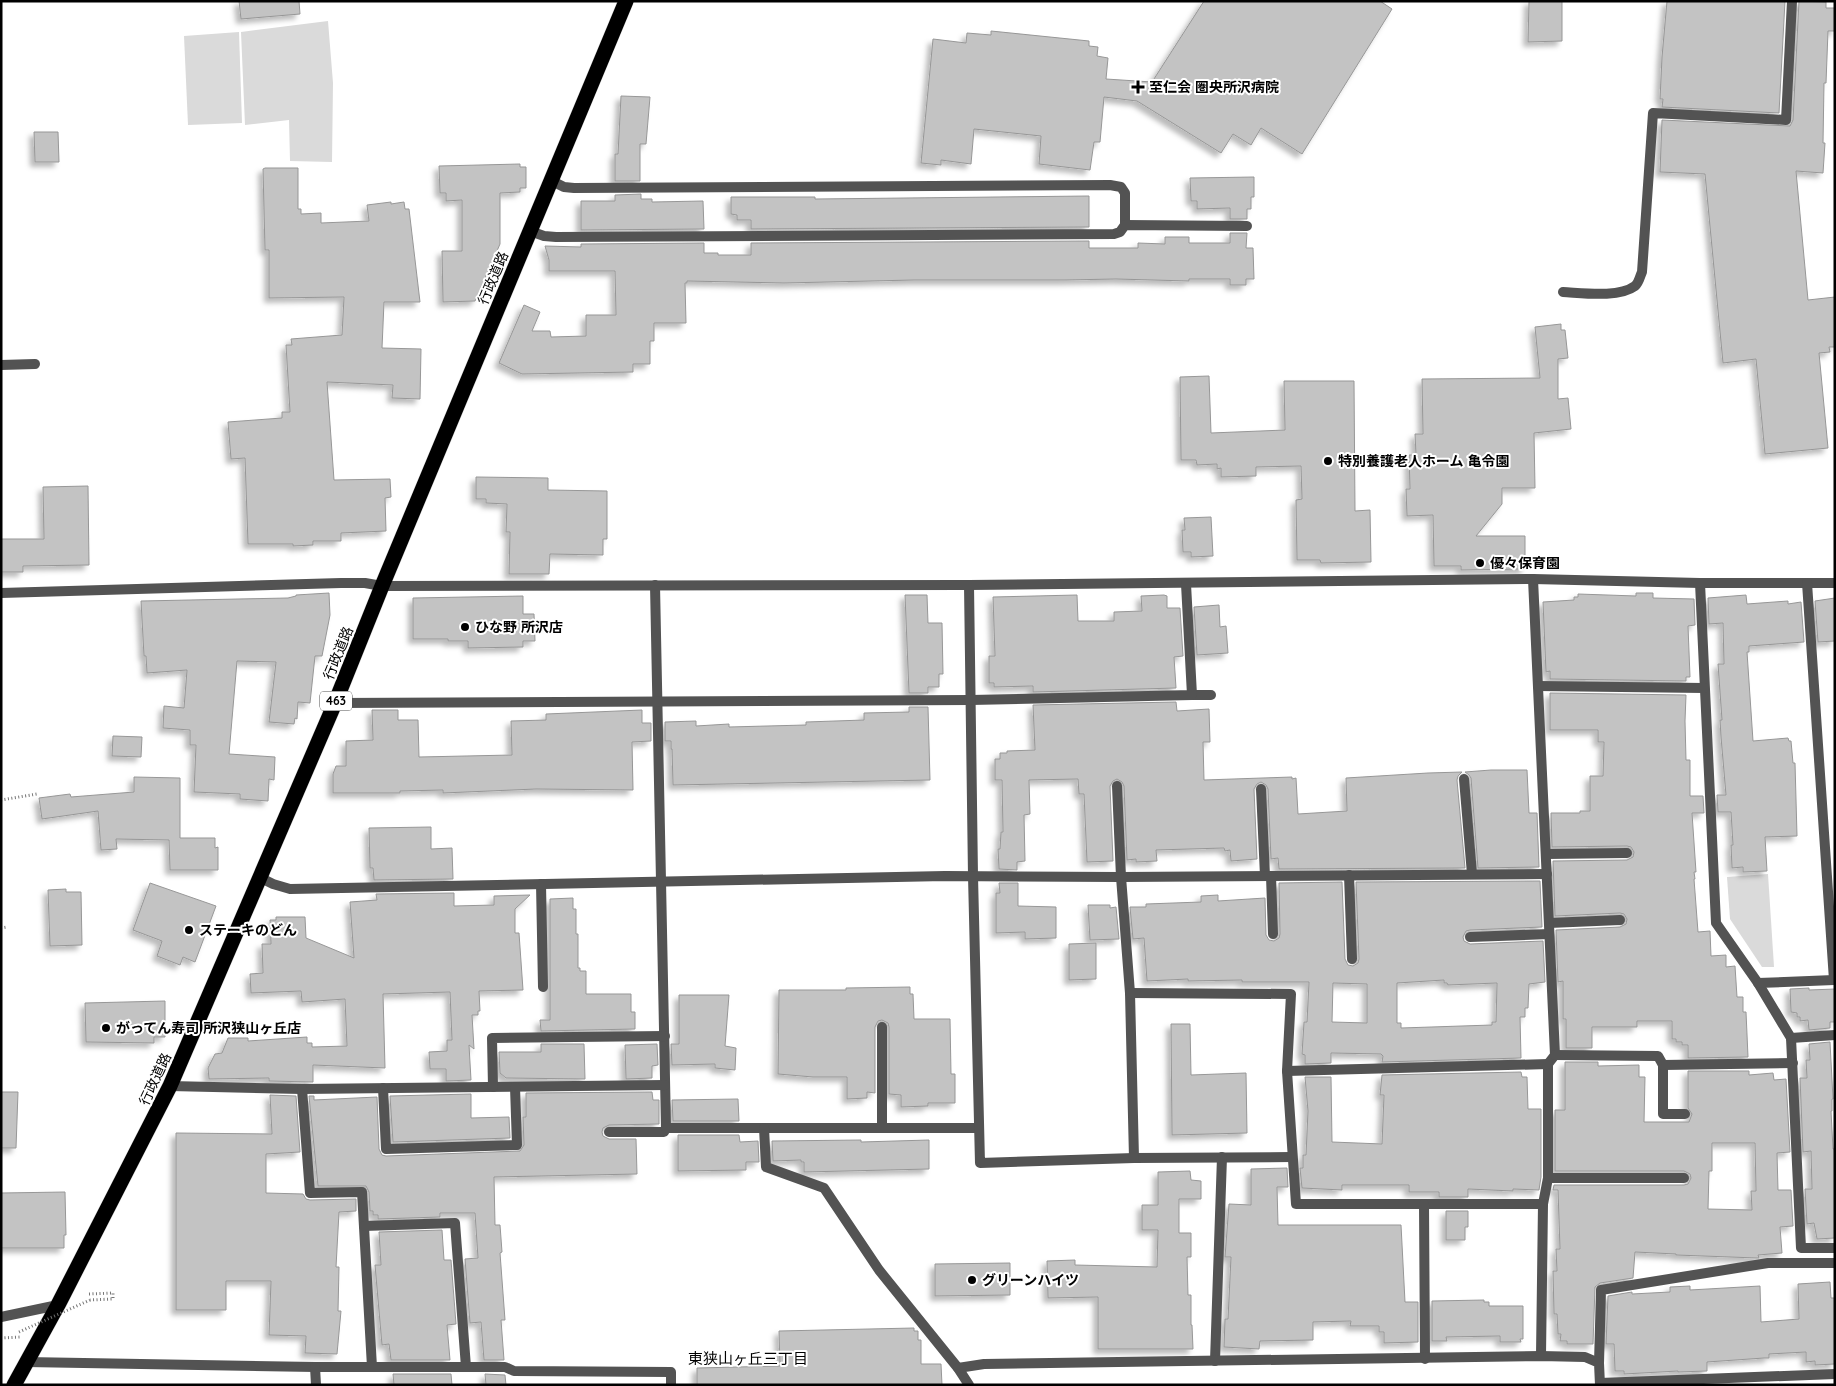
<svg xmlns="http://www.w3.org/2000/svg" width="1836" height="1386" font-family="Quicksand,'Noto Sans JP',sans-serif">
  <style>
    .green { fill: #dadada }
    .building { fill: #c3c3c3; stroke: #979797; fill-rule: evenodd; filter: url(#shadow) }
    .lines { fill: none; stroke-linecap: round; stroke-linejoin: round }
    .highway-casing { stroke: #dbdbdb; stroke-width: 16 }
    .path { stroke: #757575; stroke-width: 3; stroke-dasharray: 1 2.5; stroke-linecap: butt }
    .lane { stroke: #535353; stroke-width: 10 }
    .street { stroke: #535353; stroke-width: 10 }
    .highway { stroke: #000; stroke-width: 15 }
    .path-bridge { stroke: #757575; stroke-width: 3; stroke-dasharray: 1 2.5; stroke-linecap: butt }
    .poi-dot { fill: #000; stroke: #fff; stroke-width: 2 }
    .labels { text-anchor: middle; stroke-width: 4; stroke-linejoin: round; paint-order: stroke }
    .shield { fill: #fff; stroke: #4c4c4c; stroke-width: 1 }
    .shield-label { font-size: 12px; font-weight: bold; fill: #000 }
    .poi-label { font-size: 14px; font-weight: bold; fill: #000; stroke: #fff; text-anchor: start }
    .street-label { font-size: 14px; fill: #000; stroke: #fff }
    .neighbourhood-label { font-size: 15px; fill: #000; stroke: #fff }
  </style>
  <defs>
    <filter id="shadow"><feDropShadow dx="-4.5" dy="4.5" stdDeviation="2.5" flood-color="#0004"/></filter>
  </defs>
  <rect width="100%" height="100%" fill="#fff"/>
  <g class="green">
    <polygon points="328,21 333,83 332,162 290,161 289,120 245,125 241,32"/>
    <polygon points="239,32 242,123 188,125 184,36"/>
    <polygon points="1768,874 1774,967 1762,967 1730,919 1727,877"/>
  </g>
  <g class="building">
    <polygon points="239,1 299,1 300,14 241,19"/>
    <polygon points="1204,1 1380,1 1392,9 1302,154 1261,128 1251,145 1233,134 1221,153 1137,101 1104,97 1100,142 1094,142 1090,170 1039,164 1041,136 974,129 971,164 941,160 941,165 921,163 933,39 966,43 967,33 991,35 991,31 1089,41 1089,46 1098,47 1097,56 1108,58 1106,79 1152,82"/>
    <polygon points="1529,1 1562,1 1562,41 1528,42"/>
    <polygon points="1667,1 1785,1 1779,113 1662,107 1663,99 1660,99 1662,57"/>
    <polygon points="1799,1 1826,2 1826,8 1835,8 1835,31 1828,31 1826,83 1824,83 1823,143 1825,143 1823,173 1796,171 1808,300 1835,297 1835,347 1829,347 1830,352 1819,353 1828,448 1765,454 1756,359 1723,363 1705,174 1660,172 1662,120 1790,126 1793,120"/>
    <polygon points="621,96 650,97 646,144 640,144 640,181 615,181 615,154 618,154"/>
    <polygon points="34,132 58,132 59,162 35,162"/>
    <polygon points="520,164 520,167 526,167 526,188 520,188 520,192 500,193 500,244 475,301 443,302 442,251 462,251 462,200 446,201 446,193 440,193 439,166"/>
    <polygon points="265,168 298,168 298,209 301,209 301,214 321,213 321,223 369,221 367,205 391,202 391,204 404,202 405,209 409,209 420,302 384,302 382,348 421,349 420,399 392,398 393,385 327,382 334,480 390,479 391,497 385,498 386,531 341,533 341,541 313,541 313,545 293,546 293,544 248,544 245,458 231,459 228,422 282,418 282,412 290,412 286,345 292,345 291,339 342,335 344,297 269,298 269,250 265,250 263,169"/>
    <polygon points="1254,177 1254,197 1251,197 1251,209 1247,209 1247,219 1230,219 1230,208 1197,209 1197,201 1191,201 1190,178"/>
    <polygon points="641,194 641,199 652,199 652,202 703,201 704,229 581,230 581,201 615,201 615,195"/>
    <polygon points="1089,196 1089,227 751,229 751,220 737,220 737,215 731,214 731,197 815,197 815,199"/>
    <polygon points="1230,233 1247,233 1246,248 1253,248 1254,279 1246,279 1246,285 1230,285 1230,279 1189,279 1189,281 1116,279 1065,280 914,280 784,283 687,281 687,283 685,283 686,323 654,323 654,341 650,341 650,364 633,364 633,372 522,374 499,363 524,305 540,312 532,331 550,331 551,337 586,336 586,315 616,315 615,271 549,271 549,260 545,246 581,247 581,244 704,243 704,253 718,253 718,255 751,255 751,243 1089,241 1089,248 1138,248 1138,243 1165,244 1165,237 1189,237 1189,243 1230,243"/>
    <polygon points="1561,324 1561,330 1565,330 1568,358 1558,359 1558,399 1568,398 1571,429 1534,433 1535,488 1502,488 1502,504 1476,536 1525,536 1525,569 1461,570 1461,566 1434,566 1433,515 1407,516 1406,489 1410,489 1409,455 1416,455 1415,434 1423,434 1422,379 1540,378 1535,327"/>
    <polygon points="1209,376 1211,433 1285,430 1284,381 1354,381 1355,511 1370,510 1371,562 1321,563 1320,560 1297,560 1296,500 1302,499 1301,466 1256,467 1256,476 1221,477 1221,468 1217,469 1217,464 1197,465 1196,460 1181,460 1180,377"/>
    <polygon points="476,477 548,478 548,490 607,491 607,539 603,539 603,555 550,554 549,574 509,574 510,532 506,532 507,504 486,503 486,499 476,499"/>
    <polygon points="88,486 89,565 23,566 23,572 1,572 1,539 44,539 43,487"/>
    <polygon points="1211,517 1213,556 1191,557 1191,552 1183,552 1182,530 1185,530 1184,518"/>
    <polygon points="329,593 330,615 322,656 315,656 310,703 298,702 297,719 295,718 294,724 269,722 276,662 237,661 229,754 275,757 274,780 269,779 268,801 240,799 240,794 194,792 196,745 190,745 190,730 163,728 164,706 184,708 187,670 147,673 146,656 144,656 141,601 288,598 296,596 296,595"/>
    <polygon points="1636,593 1653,593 1653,598 1694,599 1695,625 1688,626 1690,677 1686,677 1686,681 1550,679 1550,671 1546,672 1543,602 1574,600 1574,597 1578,597 1578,594 1636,596"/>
    <polygon points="905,595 927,595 928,623 942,623 943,674 939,674 939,687 928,687 928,693 909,693"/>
    <polygon points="1077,595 1078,621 1114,621 1114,612 1142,611 1141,596 1164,595 1167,596 1167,608 1180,608 1183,656 1174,657 1176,688 1033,692 1033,686 994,687 994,683 989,683 989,656 995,656 993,597"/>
    <polygon points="1746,595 1747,604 1788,601 1788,604 1801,602 1804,642 1749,646 1749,652 1747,652 1753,741 1788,738 1789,741 1791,741 1793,763 1795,763 1797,836 1765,837 1767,871 1743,872 1743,867 1732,868 1731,845 1733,845 1731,812 1718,812 1717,795 1726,795 1721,737 1720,720 1722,720 1718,664 1724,664 1723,623 1709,624 1708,598"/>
    <polygon points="523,596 523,614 534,614 535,641 523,641 523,647 468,648 468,641 448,641 448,639 413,639 413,598"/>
    <polygon points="1835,598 1835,641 1818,642 1815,601"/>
    <polygon points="1219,605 1220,627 1226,626 1228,653 1197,655 1194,607"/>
    <polygon points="1550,693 1686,695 1685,721 1686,760 1690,760 1690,796 1703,796 1704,813 1692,813 1696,872 1694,872 1695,879 1694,879 1698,932 1710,931 1711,956 1726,955 1726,967 1735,966 1737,997 1743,997 1743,1012 1746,1012 1748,1057 1688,1058 1688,1045 1682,1045 1682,1042 1676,1042 1676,1039 1672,1039 1672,1021 1637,1021 1637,1027 1592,1027 1592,1048 1566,1048 1566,1019 1563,1019 1563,981 1558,982 1556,930 1620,927 1626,924 1627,919 1624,914 1620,913 1555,916 1553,861 1627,860 1633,857 1634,852 1631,847 1627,846 1552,847 1551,813 1580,813 1580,811 1590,811 1590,776 1603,776 1604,742 1598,742 1598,730 1550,730"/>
    <polygon points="1176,702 1177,711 1209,709 1210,742 1203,742 1204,780 1292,777 1292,779 1296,778 1298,814 1347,811 1346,778 1428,773 1462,772 1458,776 1457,780 1465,868 1279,869 1278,858 1271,859 1268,789 1266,785 1261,782 1257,784 1254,789 1257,859 1231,861 1230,850 1225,851 1224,848 1156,850 1157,861 1136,862 1136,859 1127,860 1124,786 1122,782 1117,779 1113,781 1110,786 1113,861 1087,862 1084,794 1079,794 1078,779 1029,780 1030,814 1024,815 1025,861 1017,862 1017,870 999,869 998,849 1000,849 1001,832 1003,832 1002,780 995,780 995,759 1000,759 1000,753 1007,753 1007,751 1035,750 1033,705"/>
    <polygon points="909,707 928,707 930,780 673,785 672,749 671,749 671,741 665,741 665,722 696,721 696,726 729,724 729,727 806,725 806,722 864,720 864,713 909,712"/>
    <polygon points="372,710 398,710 398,720 418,720 419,757 512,755 511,721 546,720 546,714 642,710 642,723 651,723 651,741 632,742 633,790 536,789 443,793 443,790 400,791 400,793 333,793 333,774 336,766 346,766 346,741 373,740"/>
    <polygon points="113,736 142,737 141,757 112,756"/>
    <polygon points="1491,770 1527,770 1529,813 1537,813 1539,867 1478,868 1471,778 1469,775 1465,772"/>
    <polygon points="134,777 180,778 180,838 215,838 215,848 218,847 218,870 170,870 169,840 116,839 117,849 101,850 98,811 42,819 39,798 70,794 71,797 134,792"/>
    <polygon points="431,827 431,849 452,848 453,879 374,880 373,868 370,868 369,828"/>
    <path d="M1540,881L1542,927L1470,930L1466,931L1463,937L1464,941L1470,944L1543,941L1545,982L1529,984L1528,1008H1525V1017H1520L1521,1058L1382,1062L1383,1056L1381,1054L1331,1053V1063L1305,1064V1055L1302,1054L1304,1022H1307L1309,982H1242V980L1188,981V979L1147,981L1144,938L1133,939L1130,907H1146V904L1201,902V896L1218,895V901L1265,898L1266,935L1269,940L1274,941L1279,938L1280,934L1279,883L1342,882L1345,959L1348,965L1353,966L1358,963L1359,959L1356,882ZM1444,980V983H1447L1448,985L1497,983L1496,1022H1492V1025L1401,1028V1023H1397V983ZM1333,983L1367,984V1023L1332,1022Z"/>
    <polygon points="150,883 216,906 195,962 183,957 180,965 157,956 162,941 133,930"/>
    <polygon points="999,883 1018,883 1018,906 1056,907 1056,938 1025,939 1025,932 996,933 996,893 1000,893"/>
    <polygon points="66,889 66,892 81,892 82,945 50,946 48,890"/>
    <polygon points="454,893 454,906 494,905 494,896 530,895 515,909 515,933 519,933 523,990 479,991 480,1011 478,1011 478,1015 472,1015 474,1049 469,1045 471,1080 446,1081 446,1069 430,1069 429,1052 447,1051 447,1040 452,1040 450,992 383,994 385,1068 313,1065 313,1082 269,1081 269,1078 209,1079 208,1068 215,1054 222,1053 228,1038 248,1038 248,1041 307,1037 307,1043 312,1043 312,1047 347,1046 345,999 302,1002 301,991 251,993 250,974 263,973 262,944 271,944 270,920 276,920 276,917 305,917 306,938 354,958 350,902 377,900 376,894"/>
    <polygon points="573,898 573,909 576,909 576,934 578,934 578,968 580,968 580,971 586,971 586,994 631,994 631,1012 635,1012 635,1029 541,1031 540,1020 550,1020 550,899"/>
    <polygon points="1088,905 1110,905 1110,908 1116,907 1119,939 1090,940"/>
    <polygon points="1096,943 1096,979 1069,980 1069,944"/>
    <polygon points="910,987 910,994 913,994 914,1019 950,1019 951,1074 955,1074 955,1103 928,1103 928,1106 901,1107 901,1095 889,1094 889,1027 888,1023 882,1020 878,1021 875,1027 875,1093 867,1092 867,1098 847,1099 847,1077 813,1077 778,1074 779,990 846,990 846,988"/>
    <polygon points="1809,988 1809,990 1835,989 1835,1022 1830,1022 1830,1028 1809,1030 1808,1020 1800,1021 1800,1017 1797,1017 1797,1013 1791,1012 1790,989"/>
    <polygon points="679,995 729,995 725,1046 736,1048 735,1070 715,1068 715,1064 672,1065 671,1044 679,1044"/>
    <polygon points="165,1001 165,1037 154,1037 154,1043 86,1042 85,1003"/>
    <polygon points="1171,1024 1190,1024 1191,1075 1246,1073 1247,1133 1172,1135"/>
    <polygon points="1830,1042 1833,1099 1832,1099 1832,1111 1831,1111 1833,1149 1835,1149 1835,1238 1817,1239 1814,1223 1807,1224 1805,1189 1812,1189 1811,1151 1803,1152 1800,1078 1807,1078 1806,1060 1810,1060 1809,1044"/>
    <polygon points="541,1044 584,1044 585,1079 506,1078 500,1073 499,1052 541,1052"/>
    <polygon points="657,1044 658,1065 652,1066 652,1078 626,1079 625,1045"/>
    <path d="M1565,1062H1598V1066L1639,1065V1077H1645L1644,1122H1689L1692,1114L1688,1108V1071H1749V1075L1773,1073L1774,1080L1786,1079L1790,1152L1777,1153L1778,1190H1791L1793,1226L1780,1227L1782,1253L1758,1255L1759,1258H1757L1676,1255V1254L1635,1252L1633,1278L1600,1283L1595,1287L1593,1344H1567V1341H1560L1561,1334H1558L1557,1314H1554L1553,1271H1557L1556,1249H1560L1558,1190H1553L1554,1185H1684L1688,1184L1691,1178L1690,1174L1684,1171H1555V1110H1565ZM1712,1143H1755L1756,1191H1751L1752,1210L1708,1209L1709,1171H1712Z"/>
    <polygon points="1521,1072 1522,1077 1527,1077 1528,1109 1541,1109 1541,1177 1539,1190 1513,1189 1513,1191 1468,1189 1468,1197 1439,1197 1439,1192 1409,1192 1409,1185 1342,1185 1342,1190 1302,1188 1300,1168 1303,1168 1303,1155 1306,1155 1308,1111 1305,1077 1331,1077 1332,1142 1382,1144 1384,1095 1380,1095 1382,1075"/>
    <polygon points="1,1092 18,1092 16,1148 1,1148"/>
    <polygon points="652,1092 653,1100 659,1100 659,1124 609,1125 603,1128 602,1132 603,1136 609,1139 636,1139 637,1174 494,1177 495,1225 500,1225 502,1252 500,1253 505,1320 501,1320 504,1360 484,1360 481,1322 470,1323 465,1259 478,1258 475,1213 440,1213 440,1217 378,1219 378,1215 373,1215 373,1211 370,1211 369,1192 366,1186 318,1186 309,1096 314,1096 314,1100 377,1097 379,1149 382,1155 386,1156 520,1151 524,1145 523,1117 526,1117 526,1093"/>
    <polygon points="471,1094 471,1118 509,1117 510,1138 393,1142 390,1096"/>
    <polygon points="270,1095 296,1096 300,1152 266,1154 266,1193 303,1194 306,1199 310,1200 356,1199 356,1211 339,1212 336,1267 339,1267 338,1311 341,1311 337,1354 305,1353 306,1336 269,1335 271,1281 226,1281 226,1310 176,1310 176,1133 272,1134"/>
    <polygon points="738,1099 739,1121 673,1121 672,1100"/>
    <polygon points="678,1135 739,1135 740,1142 758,1141 759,1162 746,1162 746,1170 678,1171"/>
    <polygon points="861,1140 861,1142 929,1140 929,1169 804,1172 804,1162 801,1162 801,1160 773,1161 772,1141"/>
    <polygon points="1287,1168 1288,1187 1277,1187 1278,1225 1401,1225 1405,1302 1418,1302 1418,1342 1384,1343 1384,1332 1379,1332 1379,1326 1350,1326 1351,1321 1313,1322 1313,1340 1260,1341 1259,1349 1224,1347 1225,1319 1228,1319 1231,1257 1225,1257 1229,1204 1251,1205 1251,1169"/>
    <polygon points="1190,1171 1191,1180 1201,1181 1201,1199 1179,1199 1179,1233 1191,1233 1191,1257 1187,1257 1188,1295 1191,1295 1191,1325 1192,1325 1193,1349 1098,1349 1098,1297 1048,1298 1047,1261 1075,1260 1075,1265 1157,1267 1158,1230 1142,1230 1142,1205 1158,1205 1158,1172"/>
    <polygon points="65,1192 66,1235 64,1235 64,1248 1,1248 1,1193"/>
    <polygon points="1446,1211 1468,1211 1468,1227 1465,1227 1465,1240 1446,1240"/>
    <polygon points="442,1230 444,1260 451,1260 456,1324 447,1325 450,1360 391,1360 389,1344 382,1345 375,1265 381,1265 379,1232"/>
    <polygon points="1010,1263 1010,1295 935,1296 935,1264"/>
    <polygon points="1830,1282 1831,1298 1835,1298 1835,1364 1815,1365 1815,1361 1806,1362 1806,1352 1769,1354 1769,1358 1764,1358 1707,1362 1707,1371 1678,1372 1678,1371 1624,1374 1624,1371 1615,1371 1614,1344 1606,1344 1608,1296 1632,1292 1632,1294 1670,1292 1670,1287 1690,1286 1690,1290 1760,1286 1761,1322 1799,1319 1798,1284"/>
    <polygon points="1484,1300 1484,1302 1489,1302 1489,1306 1523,1306 1523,1339 1520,1339 1521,1342 1500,1342 1500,1336 1446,1337 1447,1341 1432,1341 1432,1301"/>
    <polygon points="914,1328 914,1331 918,1331 918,1340 921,1340 921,1364 941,1364 942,1385 697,1385 697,1368 780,1366 779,1331"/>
    <polygon points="393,1374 451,1374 452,1385 394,1385"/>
    <polygon points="485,1374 505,1375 506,1385 486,1385"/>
  </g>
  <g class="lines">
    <g class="highway-casing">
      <polyline id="highway" points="14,1385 58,1305 170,1086 335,703 382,586 626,1"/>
    </g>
    <g class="path">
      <polyline points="1,800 37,794"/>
      <polyline points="1,928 7,927"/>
      <polyline points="89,1294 113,1293 113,1299 90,1300"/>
      <polyline points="1,1338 21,1337"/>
    </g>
    <g class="lane">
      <polyline points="1,365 35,364"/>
      <polyline points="1192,695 1211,695"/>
      <polyline points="1464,779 1472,874"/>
      <polyline points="1117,786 1121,877"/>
      <polyline points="1261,789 1265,876"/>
      <polyline points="1546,854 1627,853"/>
      <polyline points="1349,875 1352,959"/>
      <polyline points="1271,876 1273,934"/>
      <polyline points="541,884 543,987"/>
      <polyline points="1549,923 1620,920"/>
      <polyline points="1470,937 1549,934"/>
      <polyline points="882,1027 882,1128"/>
      <polyline points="1663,1065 1663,1114 1685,1114"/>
      <polyline points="609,1132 664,1132 666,1128"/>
      <polyline points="1548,1178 1684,1178"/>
    </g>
    <g class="street">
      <polyline points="552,181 564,187 574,188 1110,185 1121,187 1125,193 1125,225"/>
      <polyline points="530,231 544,236 556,237 1114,234 1120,232 1125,225 1247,226"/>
      <path d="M1563,292C1583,293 1619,298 1635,286C1639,283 1640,276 1642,272L1653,113L1786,120L1792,1"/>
      <polyline points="1533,579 1555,1055 1548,1064 1548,1178 1543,1204 1541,1356"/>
      <polyline points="1700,583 1716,923 1758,983 1791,1038 1801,1248 1835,1248"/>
      <polyline points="655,585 666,1128 978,1128"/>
      <polyline points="969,585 973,876 980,1163 1134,1158 1292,1157"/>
      <polyline points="1,593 341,583 365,583 382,586 969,585 1533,579 1700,583 1835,583"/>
      <polyline points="1538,686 1704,688"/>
      <polyline points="335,703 971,700 1192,695 1186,584"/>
      <polyline points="1121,877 1130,993 1134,1158"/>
      <polyline points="261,878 273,884 290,889 945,876 1121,877 1547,874"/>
      <polyline points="1758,983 1834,980 1807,583"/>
      <polyline points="1130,993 1291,994 1287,1071 1296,1204 1543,1204"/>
      <polyline points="1791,1038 1835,1035"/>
      <polyline points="1555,1055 1658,1056 1663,1065 1793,1063"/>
      <polyline points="1287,1071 1548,1064"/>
      <polyline points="170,1086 302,1089 665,1085"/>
      <polyline points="493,1087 492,1038 665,1036"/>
      <polyline points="383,1088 386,1149 517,1145 515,1087"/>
      <polyline points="302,1089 310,1193 362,1192 372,1367"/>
      <polyline points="764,1128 766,1167 824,1188 879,1270 958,1368 969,1385"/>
      <polyline points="1424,1204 1425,1359"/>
      <polyline points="364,1226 455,1223 466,1367"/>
      <polyline points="1,1317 58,1305"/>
      <polyline points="1215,1361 1222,1157"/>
      <polyline points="26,1362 315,1367 505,1367 514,1371 671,1372 671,1385"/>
      <polyline points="1599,1363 1601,1290 1768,1263 1835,1263"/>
      <polyline points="315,1367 316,1385"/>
      <polyline points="958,1368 984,1364 1541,1356 1585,1357 1599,1363 1600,1385"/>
      <polyline points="1600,1383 1835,1374"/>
    </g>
    <use href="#highway" class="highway"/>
    <polyline class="path-bridge" points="19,1332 90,1300"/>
  </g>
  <g class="poi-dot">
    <path d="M1135.5 79.5h5v5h5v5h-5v5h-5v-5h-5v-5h5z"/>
    <circle cx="1328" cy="461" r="5"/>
    <circle cx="1480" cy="563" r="5"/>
    <circle cx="465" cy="627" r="5"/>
    <circle cx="189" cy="930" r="5"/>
    <circle cx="106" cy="1028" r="5"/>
    <circle cx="972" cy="1280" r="5"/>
  </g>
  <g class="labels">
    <rect class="shield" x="320" y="691.5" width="32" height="19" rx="4"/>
    <g class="shield-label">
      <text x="336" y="705">463</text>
    </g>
    <g class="poi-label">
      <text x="1149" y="92">至仁会 圏央所沢病院</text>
      <text x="1338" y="466">特別養護老人ホーム 亀令園</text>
      <text x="1490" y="568">優々保育園</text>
      <text x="475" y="632">ひな野 所沢店</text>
      <text x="199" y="935">ステーキのどん</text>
      <text x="116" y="1033">がってん寿司 所沢狭山ヶ丘店</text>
      <text x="982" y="1285">グリーンハイツ</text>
    </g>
    <g class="street-label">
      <text transform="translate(493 278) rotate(-67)" y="5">行政道路</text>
      <text transform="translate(338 653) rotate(-68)" y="5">行政道路</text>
      <text transform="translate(155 1079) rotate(-65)" y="5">行政道路</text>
    </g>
    <g class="neighbourhood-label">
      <text x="748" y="1364">東狭山ヶ丘三丁目</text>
    </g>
  </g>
  <rect width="1836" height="1386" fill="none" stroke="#000000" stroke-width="5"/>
</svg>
